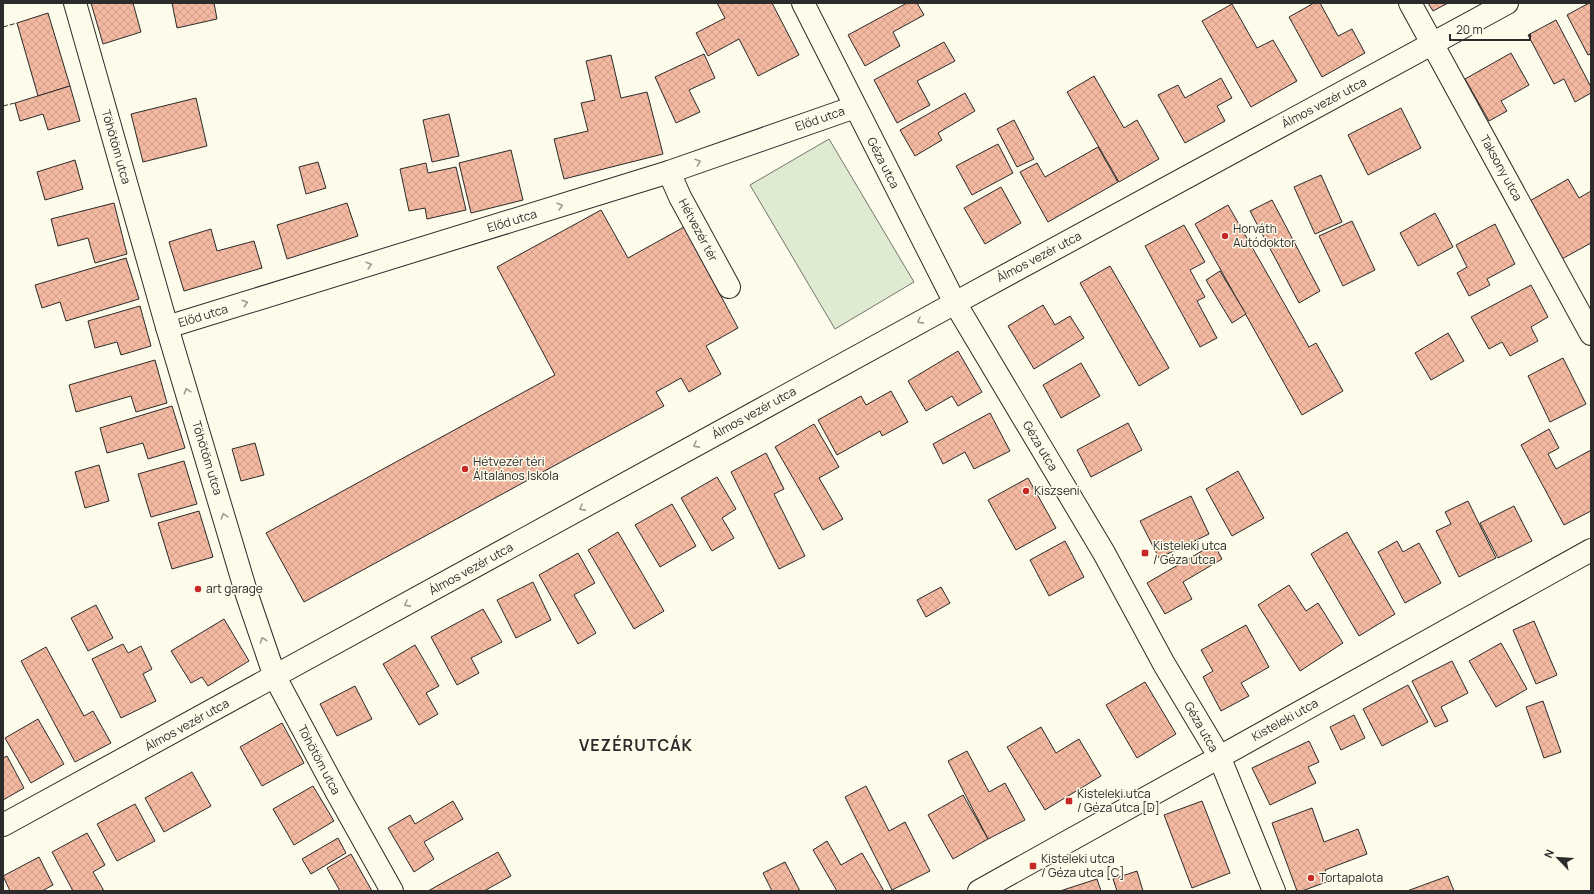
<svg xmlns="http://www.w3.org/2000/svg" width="1594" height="894" font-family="Manrope,sans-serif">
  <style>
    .green { fill: #deebd1; stroke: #74746e }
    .building { fill: url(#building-cross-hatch); stroke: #2b2b2b }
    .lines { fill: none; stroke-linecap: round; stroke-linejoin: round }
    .street-casing { stroke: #2b2b2b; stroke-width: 24 }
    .street { stroke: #fdfbea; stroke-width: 22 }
    .fence { stroke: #2b2b2b; stroke-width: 1; stroke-dasharray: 5 2; stroke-linecap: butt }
    .oneway { stroke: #9e9d94 }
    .poi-dot { fill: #c62828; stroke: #fdfbea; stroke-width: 1.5 }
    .labels { text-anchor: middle; stroke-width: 3; stroke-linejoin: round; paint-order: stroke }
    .street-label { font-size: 12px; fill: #2b2b2b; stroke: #fdfbea }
    .poi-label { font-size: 12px; fill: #2b2b2b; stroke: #fdfbea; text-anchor: start }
    .district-label { font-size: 16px; font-weight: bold; letter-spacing: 1px; fill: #2b2b2b; stroke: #fdfbea }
  </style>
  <defs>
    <pattern id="building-cross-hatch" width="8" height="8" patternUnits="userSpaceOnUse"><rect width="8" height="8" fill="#f2b8a0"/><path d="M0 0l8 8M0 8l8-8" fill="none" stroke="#d09e8a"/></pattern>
  </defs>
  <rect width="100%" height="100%" fill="#fdfbea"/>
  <polygon class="green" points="829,139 914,282 835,329 750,185"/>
  <g class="building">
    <polygon points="91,3 133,3 141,32 103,44"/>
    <polygon points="172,3 214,3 217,19 177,28"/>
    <polygon points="717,3 772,3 799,55 758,76 739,39 708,56 696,33 725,18"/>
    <polygon points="907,3 917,3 924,15 893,32 900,46 865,66 848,35"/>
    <polygon points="1314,3 1320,3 1338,36 1352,29 1365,53 1322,77 1289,17"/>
    <polygon points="1428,3 1448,3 1433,11"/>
    <polygon points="1589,3 1591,3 1591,54 1588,55 1567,15"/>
    <polygon points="1232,4 1257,48 1273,40 1297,81 1251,107 1202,21"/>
    <polygon points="48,13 70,86 38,96 17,23"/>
    <polygon points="1556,20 1591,87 1591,93 1575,102 1564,79 1554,84 1528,35"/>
    <polygon points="944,42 955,61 917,81 930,105 897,123 874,80"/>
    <polygon points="1511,53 1529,85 1501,101 1507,111 1489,121 1465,79"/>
    <polygon points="704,54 715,78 689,90 700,112 676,123 655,77"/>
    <polygon points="611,55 621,98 647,92 663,154 564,179 554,139 588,131 581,103 595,100 586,61"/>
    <polygon points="1094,76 1124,128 1137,120 1159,159 1119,182 1067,92"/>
    <polygon points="1221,78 1232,98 1217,106 1225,121 1185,143 1158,95 1178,85 1185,98"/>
    <polygon points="70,86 80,121 48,130 43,114 20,121 15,103"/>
    <polygon points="965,93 975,111 938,133 942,140 915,156 900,130"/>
    <polygon points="196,98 207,146 143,162 131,114"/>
    <polygon points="1401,108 1421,148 1368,175 1348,135"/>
    <polygon points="449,114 459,156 432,162 423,120"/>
    <polygon points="1014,120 1034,159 1017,167 997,129"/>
    <polygon points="998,144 1013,173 972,195 956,166"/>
    <polygon points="1098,147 1118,182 1048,222 1020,172 1037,163 1045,177"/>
    <polygon points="511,150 523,200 471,213 459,163"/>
    <polygon points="75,160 83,189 45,200 37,172"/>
    <polygon points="318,162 326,188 306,194 299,167"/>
    <polygon points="426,163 428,173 456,167 466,210 427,219 425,208 409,211 400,169"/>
    <polygon points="1321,175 1342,222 1315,234 1294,187"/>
    <polygon points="1568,179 1579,198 1591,191 1591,243 1560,260 1528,202"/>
    <polygon points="1001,187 1021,223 985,244 964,208"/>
    <polygon points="1272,200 1320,291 1299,303 1250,211"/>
    <polygon points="114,203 127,254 95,263 88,238 58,246 51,219"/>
    <polygon points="347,203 358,236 287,259 277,225"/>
    <polygon points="1228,205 1309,347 1316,343 1343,391 1302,415 1195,224"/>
    <polygon points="601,210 628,258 684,227 738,328 706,346 721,374 689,392 681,378 656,392 664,406 304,602 266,533 555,375 497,267"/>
    <polygon points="1435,213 1453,247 1418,266 1400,233"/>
    <polygon points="1352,221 1375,270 1343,286 1319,236"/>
    <polygon points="1495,224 1515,264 1487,279 1490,285 1469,296 1457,273 1467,267 1456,245"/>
    <polygon points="1184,225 1205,262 1190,270 1205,297 1197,301 1217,338 1200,347 1145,246"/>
    <polygon points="211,229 217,251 254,241 262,268 184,291 169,242"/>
    <polygon points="126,258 139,299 66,321 60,302 42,308 35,285"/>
    <polygon points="1110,266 1169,368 1139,386 1080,283"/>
    <polygon points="1220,271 1246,314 1232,323 1206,280"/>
    <polygon points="1531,285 1548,317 1531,327 1538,341 1510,356 1502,342 1489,349 1471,317"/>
    <polygon points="1043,305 1055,325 1070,316 1084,338 1034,369 1008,326"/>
    <polygon points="140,306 151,346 121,355 117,342 95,348 88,321"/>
    <polygon points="1448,333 1464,361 1431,380 1415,353"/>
    <polygon points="958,351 982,392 958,406 952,396 926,411 908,381"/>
    <polygon points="1563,358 1586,404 1550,422 1528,376"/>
    <polygon points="155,360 167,403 136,412 131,396 76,412 69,385"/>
    <polygon points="1081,363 1100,396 1061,418 1043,385"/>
    <polygon points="891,391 908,422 882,436 880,431 837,455 818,420 861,396 866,405"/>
    <polygon points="172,406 185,448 148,459 143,443 107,453 100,428"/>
    <polygon points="990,413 1010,451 974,469 965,452 943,464 933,444"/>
    <polygon points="1128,423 1142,450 1091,477 1077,450"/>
    <polygon points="814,424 839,467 819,478 843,519 823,530 775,447"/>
    <polygon points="1549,429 1559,448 1548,454 1556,469 1591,450 1591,511 1564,525 1521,445"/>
    <polygon points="255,443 264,475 241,481 232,449"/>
    <polygon points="766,453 784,489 774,494 805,556 779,569 731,472"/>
    <polygon points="184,461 197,504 151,517 138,474"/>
    <polygon points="99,465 109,501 85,508 75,472"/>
    <polygon points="1238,471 1264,518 1232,536 1206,489"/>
    <polygon points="717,477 736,509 722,518 734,538 712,551 681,498"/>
    <polygon points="1028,478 1056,528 1016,550 988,500"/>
    <polygon points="1191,496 1209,534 1159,558 1140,521"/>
    <polygon points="1468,501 1496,558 1459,577 1436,531 1451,524 1445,512"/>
    <polygon points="672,504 696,546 660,567 635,525"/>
    <polygon points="1514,506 1532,541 1498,558 1480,523"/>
    <polygon points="199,511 213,557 172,569 158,523"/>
    <polygon points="618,532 664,611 634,629 588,550"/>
    <polygon points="1347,532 1395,614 1359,636 1311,554"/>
    <polygon points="1065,541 1084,577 1049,596 1030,560"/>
    <polygon points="1397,541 1403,552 1419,543 1441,583 1405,603 1378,552"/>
    <polygon points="1214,544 1222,559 1183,582 1192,599 1165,614 1147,583"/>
    <polygon points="578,553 595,583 574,595 596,633 578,644 539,575"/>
    <polygon points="533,582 551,620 516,638 497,600"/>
    <polygon points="1289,585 1306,611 1318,603 1343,643 1300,671 1258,605"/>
    <polygon points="941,587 950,603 926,617 917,600"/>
    <polygon points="96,605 113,638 88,651 71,618"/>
    <polygon points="483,609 502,642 471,658 479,673 457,685 431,637"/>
    <polygon points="224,619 249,661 208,686 202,677 191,683 171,651"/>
    <polygon points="1534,621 1557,675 1536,684 1513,630"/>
    <polygon points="1246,625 1269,667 1241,683 1249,696 1221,711 1203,677 1213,671 1201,650"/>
    <polygon points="1501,643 1527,689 1496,707 1469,661"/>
    <polygon points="123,644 128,653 141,646 152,669 143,674 156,701 121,718 92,659"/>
    <polygon points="415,645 439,686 426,693 438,714 419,725 383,664"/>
    <polygon points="46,647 84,716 93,711 111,743 75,762 21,661"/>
    <polygon points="1452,661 1468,693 1441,707 1448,721 1435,727 1412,681"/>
    <polygon points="1145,682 1176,734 1137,758 1106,705"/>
    <polygon points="1408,685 1428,722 1382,746 1363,709"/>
    <polygon points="355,686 372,719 337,736 320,704"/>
    <polygon points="1543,701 1561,752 1544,758 1526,707"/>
    <polygon points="1354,715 1365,738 1341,750 1330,727"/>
    <polygon points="38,719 64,764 31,783 5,738"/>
    <polygon points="282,723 304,763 262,786 240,747"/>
    <polygon points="1041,727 1056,753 1079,739 1101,776 1045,810 1007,747"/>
    <polygon points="1309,741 1319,762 1308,767 1316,783 1270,805 1252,768"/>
    <polygon points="967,751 989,792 1005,783 1025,820 988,839 948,761"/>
    <polygon points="7,756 24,788 3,800 3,758"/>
    <polygon points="192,772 211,806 164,832 145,798"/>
    <polygon points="313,786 334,821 294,845 273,809"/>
    <polygon points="866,786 889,831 905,822 930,871 892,890 845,797"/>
    <polygon points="963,795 988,839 953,859 928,815"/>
    <polygon points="453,801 463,819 424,842 434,859 414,872 388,828 410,815 415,824"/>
    <polygon points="1202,801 1230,873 1192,888 1164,815"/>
    <polygon points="135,804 155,841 117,861 97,824"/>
    <polygon points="1312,808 1324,842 1358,829 1367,854 1325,870 1329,881 1302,891 1297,891 1272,823"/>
    <polygon points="87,833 105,865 93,872 104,891 73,891 52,852"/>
    <polygon points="338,838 346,853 311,874 302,859"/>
    <polygon points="827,841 841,865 862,853 884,891 837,891 813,850"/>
    <polygon points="498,852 511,876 484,891 428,891"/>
    <polygon points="351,854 372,891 340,891 327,868"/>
    <polygon points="39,857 53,885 42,891 10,891 3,876"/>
    <polygon points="785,862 800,891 772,891 763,873"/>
    <polygon points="1137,871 1143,891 1117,891 1113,879"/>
    <polygon points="1448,876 1454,891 1407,891"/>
    <polygon points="1097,879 1101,891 1060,891"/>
  </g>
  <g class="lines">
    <g class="street-casing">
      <g id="street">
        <polyline points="75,3 167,327 247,595 275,677 336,791 392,891"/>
        <polyline points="803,3 955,303 1104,553 1164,664 1219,756 1274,891"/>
        <polyline points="1410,3 1591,334"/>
        <polyline points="669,172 680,197 729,287"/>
        <polyline points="167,327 669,172 855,107"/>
        <polyline points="3,825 955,303 1507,3"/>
        <polyline points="979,891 1591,550"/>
      </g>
    </g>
    <use href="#street" class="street"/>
    <g class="fence">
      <polyline points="3,27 17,23"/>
      <polyline points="3,106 15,103"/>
    </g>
  </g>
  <defs><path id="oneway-chevron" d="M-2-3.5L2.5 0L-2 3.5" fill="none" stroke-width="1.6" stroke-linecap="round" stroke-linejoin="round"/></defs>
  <g class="oneway">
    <use href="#oneway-chevron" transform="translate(698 162) rotate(-19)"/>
    <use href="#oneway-chevron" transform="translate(560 206) rotate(-17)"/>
    <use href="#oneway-chevron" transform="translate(369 265) rotate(-17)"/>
    <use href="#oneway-chevron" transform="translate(245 303) rotate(-17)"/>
    <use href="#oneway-chevron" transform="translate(920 321) rotate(151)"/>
    <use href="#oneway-chevron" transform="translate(187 391) rotate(-107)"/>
    <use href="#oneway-chevron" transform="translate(696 445) rotate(151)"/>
    <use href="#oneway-chevron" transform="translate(582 508) rotate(151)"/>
    <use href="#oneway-chevron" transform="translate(224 516) rotate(-107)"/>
    <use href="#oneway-chevron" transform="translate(407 604) rotate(151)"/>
    <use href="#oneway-chevron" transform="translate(263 640) rotate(-109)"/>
  </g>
  <g class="poi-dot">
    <circle cx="1225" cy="236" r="4"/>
    <circle cx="465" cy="469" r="4"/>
    <circle cx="1026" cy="491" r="4"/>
    <rect x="1141" y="549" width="8" height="8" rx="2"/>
    <circle cx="198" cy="589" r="4"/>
    <rect x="1065" y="797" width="8" height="8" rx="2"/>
    <rect x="1029" y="862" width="8" height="8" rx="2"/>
    <circle cx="1311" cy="878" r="4"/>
  </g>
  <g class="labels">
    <g class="street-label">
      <text transform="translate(1324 103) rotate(-28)" y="4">Álmos vezér utca</text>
      <text transform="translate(820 119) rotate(-19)" y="4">Előd utca</text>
      <text transform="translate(116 147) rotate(74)" y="4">Töhötöm utca</text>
      <text transform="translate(883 163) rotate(63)" y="4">Géza utca</text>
      <text transform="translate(1501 168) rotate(61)" y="4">Taksony utca</text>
      <text transform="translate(512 221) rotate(-17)" y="4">Előd utca</text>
      <text transform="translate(698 230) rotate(62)" y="4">Hétvezér tér</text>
      <text transform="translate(1039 257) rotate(-28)" y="4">Álmos vezér utca</text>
      <text transform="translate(203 316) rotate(-17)" y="4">Előd utca</text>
      <text transform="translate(754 413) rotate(-29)" y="4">Álmos vezér utca</text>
      <text transform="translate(1040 446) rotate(59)" y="4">Géza utca</text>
      <text transform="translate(207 458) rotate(73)" y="4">Töhötöm utca</text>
      <text transform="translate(471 569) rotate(-29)" y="4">Álmos vezér utca</text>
      <text transform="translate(1285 720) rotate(-29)" y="4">Kisteleki utca</text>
      <text transform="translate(187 725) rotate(-29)" y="4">Álmos vezér utca</text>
      <text transform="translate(1201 727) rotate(60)" y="4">Géza utca</text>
      <text transform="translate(319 760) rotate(62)" y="4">Töhötöm utca</text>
    </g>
    <g class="poi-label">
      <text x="1233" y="233">Horváth<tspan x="1233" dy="14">Autódoktor</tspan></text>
      <text x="473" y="466">Hétvezér téri<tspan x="473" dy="14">Általános Iskola</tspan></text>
      <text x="1034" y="495">Kiszseni</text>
      <text x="1153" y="550">Kisteleki utca<tspan x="1153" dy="14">/ Géza utca</tspan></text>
      <text x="206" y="593">art garage</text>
      <text x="1077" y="798">Kisteleki utca<tspan x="1077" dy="14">/ Géza utca [D]</tspan></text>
      <text x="1041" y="863">Kisteleki utca<tspan x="1041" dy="14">/ Géza utca [C]</tspan></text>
      <text x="1319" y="882">Tortapalota</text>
    </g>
    <g class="district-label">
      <text x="636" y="751">VEZÉRUTCÁK</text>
    </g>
  </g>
  <rect width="1594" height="894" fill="none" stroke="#2b2b2b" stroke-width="8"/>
  <g transform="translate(1558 858) rotate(295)" stroke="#fdfbea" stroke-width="3" paint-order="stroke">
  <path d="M0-3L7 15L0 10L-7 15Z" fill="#2b2b2b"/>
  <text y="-6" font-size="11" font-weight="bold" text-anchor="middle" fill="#2b2b2b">N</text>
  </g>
  <path d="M1450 34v6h80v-6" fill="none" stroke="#2b2b2b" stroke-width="2"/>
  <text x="1456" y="34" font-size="12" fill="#2b2b2b" stroke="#fdfbea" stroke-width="3" paint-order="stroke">20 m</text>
</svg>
